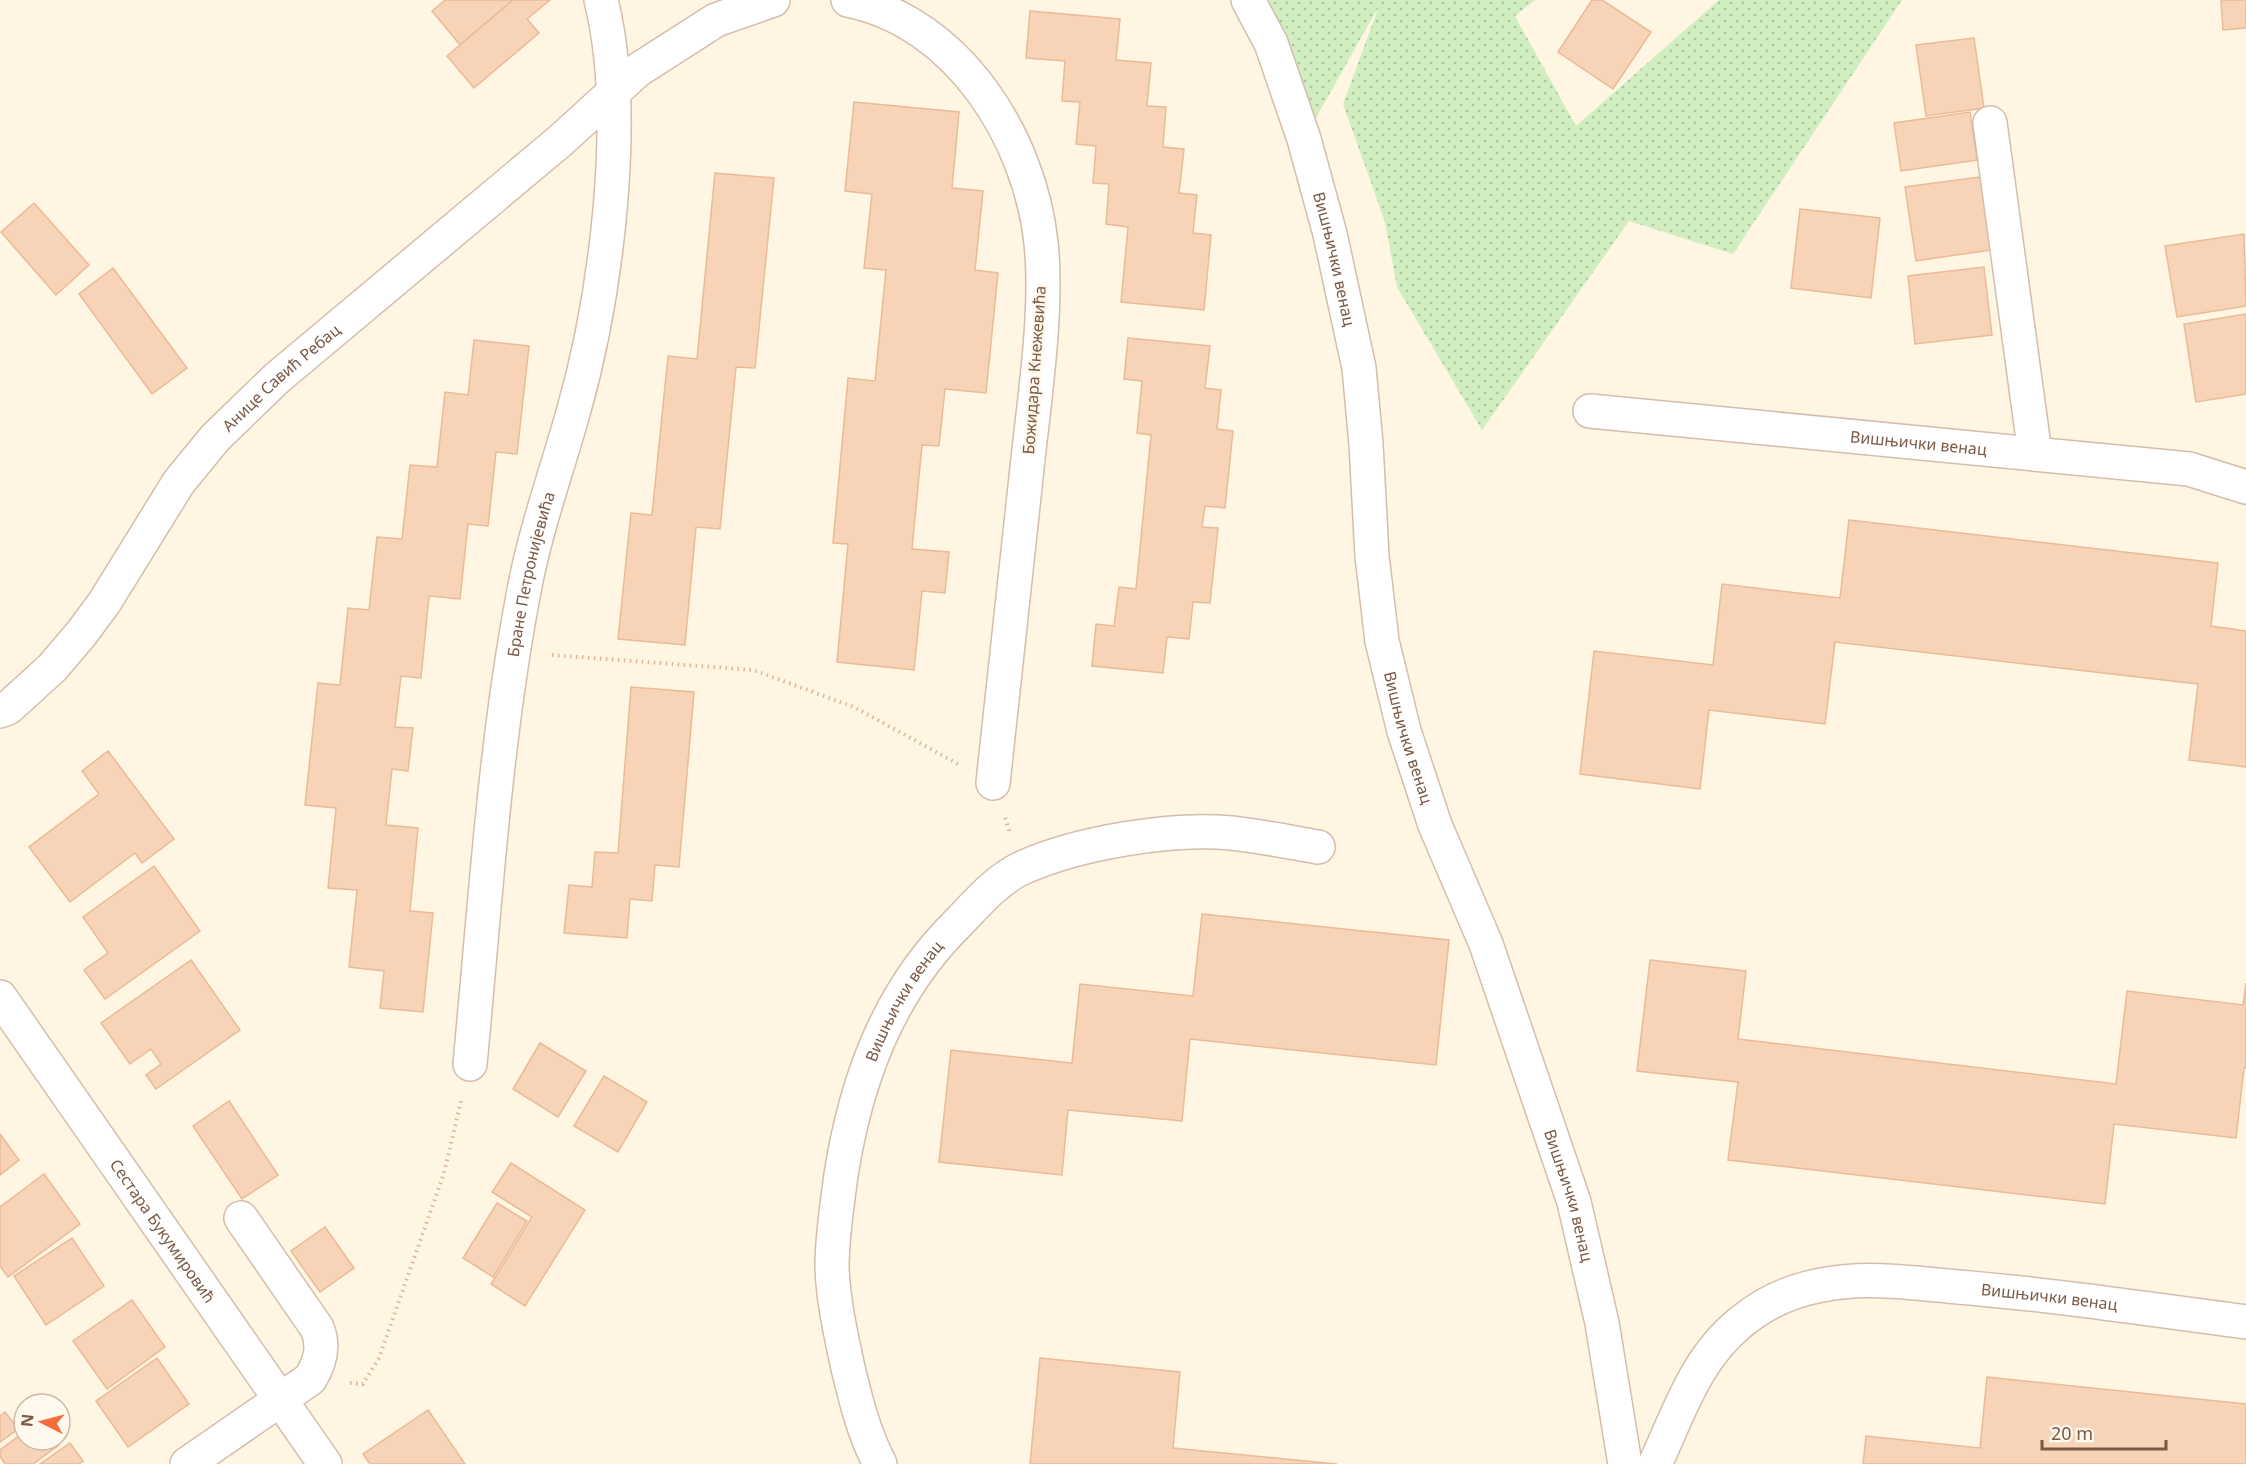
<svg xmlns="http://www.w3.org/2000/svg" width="2246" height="1464" font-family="'Noto Sans',sans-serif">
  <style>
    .grass { fill: url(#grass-dots) }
    .building { fill: #f7d3b8; stroke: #ebba97; stroke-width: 1.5 }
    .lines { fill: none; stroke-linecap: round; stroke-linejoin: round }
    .minor-casing { stroke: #d4beab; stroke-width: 36 }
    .path { stroke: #dcb69b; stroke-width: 4; stroke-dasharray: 1.5 4.5; stroke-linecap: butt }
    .minor { stroke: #fff; stroke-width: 33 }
    .labels { text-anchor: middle; stroke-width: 5; stroke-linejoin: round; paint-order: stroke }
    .street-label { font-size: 16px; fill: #7a5a46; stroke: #fff8ec }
  </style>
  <defs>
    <pattern id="grass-dots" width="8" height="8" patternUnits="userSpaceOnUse" patternTransform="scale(1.5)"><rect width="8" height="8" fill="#d1eec0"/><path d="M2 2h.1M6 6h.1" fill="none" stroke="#afc49e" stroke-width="1.8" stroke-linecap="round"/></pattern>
  </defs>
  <rect width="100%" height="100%" fill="#fef5e3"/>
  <polygon class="grass" points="1248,0 1535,0 1515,16 1576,126 1719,0 1902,0 1733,254 1629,221 1482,430 1397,287 1385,222 1343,104 1379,6 1304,139"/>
  <g class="building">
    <polygon points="445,0 513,0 460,45 432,11"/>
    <polygon points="513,0 550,0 527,19 539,33 474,88 447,56"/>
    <polygon points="1592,0 1602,0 1651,32 1613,89 1558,52"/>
    <polygon points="2221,0 2246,0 2246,28 2223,30"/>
    <polygon points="1030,11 1120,19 1116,60 1151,63 1147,106 1166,107 1163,147 1184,149 1179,193 1197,195 1193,233 1211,235 1204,310 1121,302 1128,227 1106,224 1109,184 1093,183 1096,146 1076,144 1080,102 1062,101 1065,61 1026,58"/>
    <polygon points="1974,38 1984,108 1926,116 1916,45"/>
    <polygon points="854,102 959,112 952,188 983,191 975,270 998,273 986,393 945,389 939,446 922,445 912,549 949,552 945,593 922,591 914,670 837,662 848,544 833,543 848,378 875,381 886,270 864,268 872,194 845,191"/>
    <polygon points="1970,112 1977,160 1901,171 1894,123"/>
    <polygon points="715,173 774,178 755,368 736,367 720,529 696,527 685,645 618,639 631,513 652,515 668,356 697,359"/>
    <polygon points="1987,176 1997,249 1916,261 1905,187"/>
    <polygon points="34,203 89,265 56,295 1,232"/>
    <polygon points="1800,209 1880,218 1871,298 1791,288"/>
    <polygon points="2244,234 2246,306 2177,317 2165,246"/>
    <polygon points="1984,267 1992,335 1915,344 1908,276"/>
    <polygon points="113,268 187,368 152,394 79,294"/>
    <polygon points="2246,314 2246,394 2196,402 2184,324"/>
    <polygon points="1128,338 1210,346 1205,388 1221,390 1217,429 1233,431 1225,508 1205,506 1202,527 1218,528 1210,603 1193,602 1189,639 1167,637 1163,673 1092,666 1096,624 1114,626 1119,587 1136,589 1151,435 1137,433 1142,381 1124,379"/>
    <polygon points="474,340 529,346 517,454 496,452 488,526 468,524 460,599 429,596 421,678 401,676 395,727 413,728 408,771 392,769 386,825 418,828 410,911 433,913 423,1012 380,1008 384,971 349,967 357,890 328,888 336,808 305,805 318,683 340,685 348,608 369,610 377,537 402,539 410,465 437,467 445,392 468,395"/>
    <polygon points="1849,520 2218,563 2211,626 2246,631 2246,767 2189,760 2198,684 1835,642 1825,724 1709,710 1700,789 1580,774 1594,651 1713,665 1722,584 1840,598"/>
    <polygon points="631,687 694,692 679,867 655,865 652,901 630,899 627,938 564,933 569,885 592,887 595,852 618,853"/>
    <polygon points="108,751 174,839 142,863 135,853 70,902 29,847 99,794 82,771"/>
    <polygon points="154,866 200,931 105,999 84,970 108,953 83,917"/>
    <polygon points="1202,914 1449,940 1436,1065 1190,1039 1182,1121 1068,1110 1062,1175 939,1162 951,1050 1072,1063 1080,984 1193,996"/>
    <polygon points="191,960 240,1030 156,1089 146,1075 161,1064 151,1049 130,1064 101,1023"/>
    <polygon points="1650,960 1746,971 1738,1039 2116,1084 2127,991 2243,1005 2246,983 2246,1068 2244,1068 2236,1138 2114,1124 2105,1204 1728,1160 1738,1082 1637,1071"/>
    <polygon points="540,1043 586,1071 558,1117 513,1089"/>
    <polygon points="604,1076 647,1102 618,1152 574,1126"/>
    <polygon points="229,1101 278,1175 242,1199 193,1126"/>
    <polygon points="0,1134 19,1160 0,1175"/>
    <polygon points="511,1163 585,1210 525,1306 491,1284 532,1217 492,1192"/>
    <polygon points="44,1174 80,1224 8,1277 0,1266 0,1207"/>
    <polygon points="497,1203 527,1221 493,1277 463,1258"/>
    <polygon points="325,1227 354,1268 320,1292 291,1251"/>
    <polygon points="72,1238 104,1286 46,1325 14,1276"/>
    <polygon points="132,1300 165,1347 107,1389 73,1341"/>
    <polygon points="157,1358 189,1404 128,1447 96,1401"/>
    <polygon points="1040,1358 1180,1372 1173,1448 1337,1464 1030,1464"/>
    <polygon points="1987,1377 2246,1404 2246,1464 1863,1464 1866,1436 1980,1448"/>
    <polygon points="428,1410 465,1464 370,1464 363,1454"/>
    <polygon points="5,1412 18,1429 0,1442 0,1416"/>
    <polygon points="24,1432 24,1440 55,1440 59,1445 33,1464 5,1464 0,1456 0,1450"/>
    <polygon points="70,1443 83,1461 79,1464 40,1464"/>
  </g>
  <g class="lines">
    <g class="minor-casing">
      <g id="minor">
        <path d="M848,0C958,22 1030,138 1041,243C1048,307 1035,395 1028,459C1016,567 1004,675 993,783"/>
        <path id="s1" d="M1248,0L1271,43L1304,139L1330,234L1359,368L1366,444L1372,556L1382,641L1404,731L1435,825L1486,944L1574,1202L1602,1323L1625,1464"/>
        <polyline points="1990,123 2035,454"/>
        <path id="s2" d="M1590,411L2189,469L2246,487"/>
        <path id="s3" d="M0,711L8,708L52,668L81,634L104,603L179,482L215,438L277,378L560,141L638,70L716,20L773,0"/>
        <path id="s4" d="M0,997L325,1464"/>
        <path id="s5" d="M470,1064C485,908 494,750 523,596C534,533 556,474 573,413C606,298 630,116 601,0"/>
        <path d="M187,1464L310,1379C320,1363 325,1347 317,1328L241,1218"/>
        <path id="s6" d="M880,1464C864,1434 856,1401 848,1368C841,1335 833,1300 832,1267C832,1236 837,1206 841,1175C856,1079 889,990 960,921C978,902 998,879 1022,868C1077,843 1172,827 1231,833C1260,836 1289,842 1318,847"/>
        <path id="s7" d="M1655,1464C1679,1413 1695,1359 1741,1322C1764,1303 1793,1290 1822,1285C1867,1276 1914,1283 1958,1287C2054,1295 2150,1309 2246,1322"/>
      </g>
    </g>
    <g class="path">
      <polyline points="552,655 753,670 854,707 958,764"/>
      <polyline points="1005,818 1010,833"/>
      <polyline points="350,1383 363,1384 379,1358 444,1173 461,1101"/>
    </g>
    <use href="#minor" class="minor"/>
  </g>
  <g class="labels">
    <g class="street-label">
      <text dy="6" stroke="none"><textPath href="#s1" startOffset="274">Вишњички венац</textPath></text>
      <text transform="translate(1034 370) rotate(-86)" y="6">Божидара Кнежевића</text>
      <text dy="6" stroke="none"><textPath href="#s3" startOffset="440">Анице Савић Ребац</textPath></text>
      <text dy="6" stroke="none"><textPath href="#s2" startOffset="330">Вишњички венац</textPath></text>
      <text dy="6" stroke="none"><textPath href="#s5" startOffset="494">Бране Петронијевића</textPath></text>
      <text dy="6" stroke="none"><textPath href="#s1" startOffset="760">Вишњички венац</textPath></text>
      <text dy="6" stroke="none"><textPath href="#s6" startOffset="483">Вишњички венац</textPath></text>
      <text dy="6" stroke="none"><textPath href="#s1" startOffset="1246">Вишњички венац</textPath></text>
      <text dy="6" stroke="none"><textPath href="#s4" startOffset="285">Сестара Букумировић</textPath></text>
      <text dy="6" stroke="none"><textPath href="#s7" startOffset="486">Вишњички венац</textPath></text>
    </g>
  </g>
  <g transform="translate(42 1422) rotate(276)"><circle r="28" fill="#fff8ec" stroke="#cab9aa" stroke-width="1.5"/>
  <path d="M0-4.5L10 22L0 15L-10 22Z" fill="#f56c3c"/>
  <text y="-9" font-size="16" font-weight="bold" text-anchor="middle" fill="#7a5a46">N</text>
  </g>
  <path d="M2042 1440v9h124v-9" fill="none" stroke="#7a5a46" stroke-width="3"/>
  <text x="2051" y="1440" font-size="18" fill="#7a5a46" stroke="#fff8ec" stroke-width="4.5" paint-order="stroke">20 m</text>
</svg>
